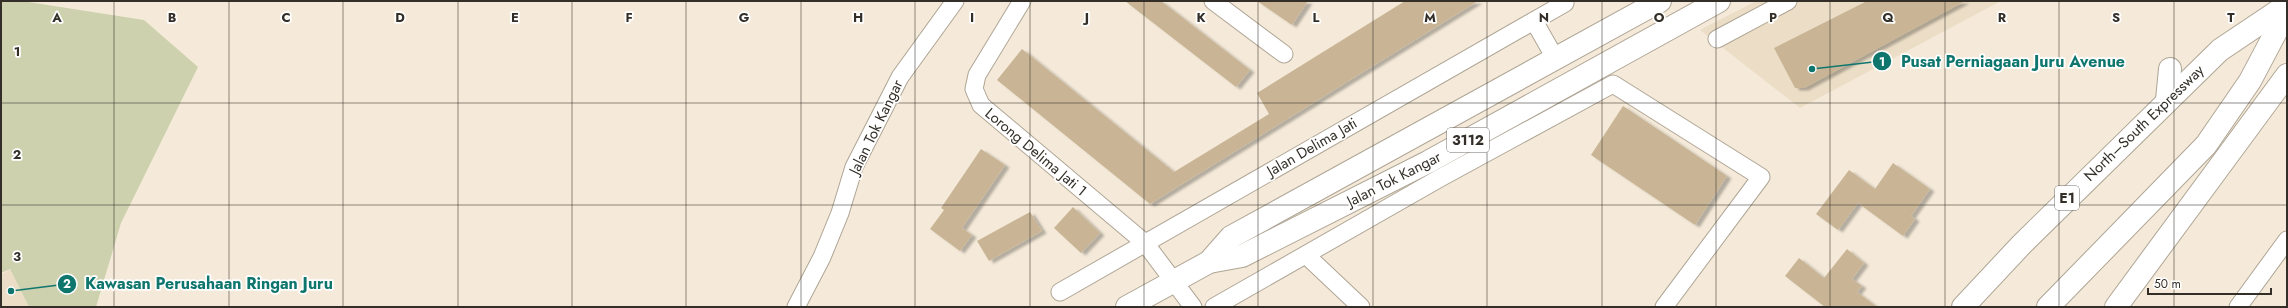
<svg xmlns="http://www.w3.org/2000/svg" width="2288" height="308" font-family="Jost,sans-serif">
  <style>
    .built { fill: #ecdec6 }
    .green { fill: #cdd1ae }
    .building { fill: #c9b595; filter: url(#shadow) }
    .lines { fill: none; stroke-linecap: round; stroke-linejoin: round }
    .street-casing { stroke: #afa595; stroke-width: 19 }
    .primary-casing { stroke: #afa595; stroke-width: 24 }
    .highway-casing { stroke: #afa595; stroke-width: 24 }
    .street { stroke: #fff; stroke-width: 17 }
    .primary { stroke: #fff; stroke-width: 22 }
    .highway { stroke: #fff; stroke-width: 22 }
    .grid { fill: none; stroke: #332f28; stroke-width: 1; stroke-opacity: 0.55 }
    .labels { text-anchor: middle; stroke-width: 3.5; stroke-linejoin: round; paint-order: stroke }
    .shield { fill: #fff; stroke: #706d68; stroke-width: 1 }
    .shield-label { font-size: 14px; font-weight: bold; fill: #332f28 }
    .street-label { font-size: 15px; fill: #332f28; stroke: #fff }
    .grid-label { font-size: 13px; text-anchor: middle; font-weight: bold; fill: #332f28; stroke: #fff; stroke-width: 3.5; stroke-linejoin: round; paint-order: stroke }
    .leader { fill: none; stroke: #0f766e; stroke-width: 1.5 }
    .callout-dot { fill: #0f766e; stroke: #fff; stroke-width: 1.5 }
    .mark-label { font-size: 12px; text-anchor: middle; font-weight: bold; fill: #fff }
    .callout-label { font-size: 16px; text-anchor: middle; font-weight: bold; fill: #0f766e; stroke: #fff; stroke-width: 3.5; stroke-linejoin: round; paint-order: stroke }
  </style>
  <defs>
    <filter id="shadow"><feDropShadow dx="4.5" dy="2.5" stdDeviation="1" flood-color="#0004"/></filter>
  </defs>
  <rect width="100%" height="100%" fill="#f5ead9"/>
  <g class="built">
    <polygon points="1756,1 2001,1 1800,108 1700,30"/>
    <polygon points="10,269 29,307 1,307 1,275"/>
  </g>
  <polygon class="green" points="1,1 22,1 144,20 198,67 121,223 96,307 29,307 10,269 1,273"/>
  <g class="building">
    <polygon points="1125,1 1161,1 1250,70 1236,87"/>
    <polygon points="1257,1 1308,1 1292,25"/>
    <polygon points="1405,1 1478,1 1150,204 997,80 1022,49 1174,172 1269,114 1257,93"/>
    <polygon points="1867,1 1965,1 1804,88 1795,88 1774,48"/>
    <polygon points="1623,106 1727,176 1695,225 1591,155"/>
    <polygon points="981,149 1005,165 962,228 972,235 960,251 930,229 944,210 941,208"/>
    <polygon points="1893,163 1930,189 1911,216 1915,219 1903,236 1858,203 1838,230 1816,214 1849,170 1875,189"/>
    <polygon points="1073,207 1100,233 1081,253 1054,228"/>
    <polygon points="1030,212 1042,231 989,261 977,241"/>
    <polygon points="1847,249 1864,263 1852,279 1862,286 1857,292 1877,307 1825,307 1785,276 1799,258 1824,278"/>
  </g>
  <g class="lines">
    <g class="street-casing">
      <g id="street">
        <polyline points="1022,1 977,75 974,89 981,105 1145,243 1193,307"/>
        <polyline points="1213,1 1284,54"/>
        <polyline points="1534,21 1555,58"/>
        <polyline points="1717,39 1788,1"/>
        <polyline points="1306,255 1361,307"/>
        <polyline points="1060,292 1565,3"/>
        <polyline points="796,307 822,257 840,213 854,167 900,77 955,1"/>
        <polyline points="1214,307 1440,178 1613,84 1761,177 1664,307"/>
        <polyline points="2238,307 2287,240"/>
      </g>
    </g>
    <g class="primary-casing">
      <g id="primary">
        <polyline points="1209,262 1231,237 1660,1"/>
        <polyline points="1127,307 1209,262 1242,256 1428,162 1719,1"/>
      </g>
    </g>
    <g class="highway-casing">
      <g id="highway">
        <polyline points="2167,100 2170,69"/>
        <polyline points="1963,307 2022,244 2220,50 2287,5"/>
        <polyline points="2048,307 2206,145 2250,81 2287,11"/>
        <polyline points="2116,307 2287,75"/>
      </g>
    </g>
    <use href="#street" class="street"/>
    <use href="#primary" class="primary"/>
    <use href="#highway" class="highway"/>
  </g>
  <path class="grid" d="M114,1V307M229,1V307M343,1V307M458,1V307M572,1V307M686,1V307M801,1V307M915,1V307M1030,1V307M1144,1V307M1258,1V307M1373,1V307M1487,1V307M1602,1V307M1716,1V307M1830,1V307M1945,1V307M2059,1V307M2174,1V307M1,103H2287M1,205H2287"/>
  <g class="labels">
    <g class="shield">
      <rect x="1447" y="128" width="42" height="24" rx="3"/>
      <rect x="2055" y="186" width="24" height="24" rx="3"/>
    </g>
    <g class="shield-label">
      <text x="1468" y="145">3112</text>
      <text x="2067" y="203">E1</text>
    </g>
    <g class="street-label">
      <text transform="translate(2144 123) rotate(-44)" y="5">North–South Expressway</text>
      <text transform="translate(876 127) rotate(-64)" y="5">Jalan Tok Kangar</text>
      <text transform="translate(1312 147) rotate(-30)" y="5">Jalan Delima Jati</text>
      <text transform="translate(1036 152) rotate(40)" y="5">Lorong Delima Jati 1</text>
      <text transform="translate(1394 179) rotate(-27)" y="5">Jalan Tok Kangar</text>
    </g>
  </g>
  <g class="grid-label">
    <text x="57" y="22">A</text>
    <text x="172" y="22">B</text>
    <text x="286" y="22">C</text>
    <text x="400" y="22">D</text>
    <text x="515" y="22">E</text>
    <text x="629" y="22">F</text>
    <text x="744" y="22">G</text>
    <text x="858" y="22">H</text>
    <text x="972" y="22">I</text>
    <text x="1087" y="22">J</text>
    <text x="1201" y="22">K</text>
    <text x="1316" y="22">L</text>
    <text x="1430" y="22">M</text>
    <text x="1544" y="22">N</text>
    <text x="1659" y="22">O</text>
    <text x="1773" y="22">P</text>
    <text x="1888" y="22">Q</text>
    <text x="2002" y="22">R</text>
    <text x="2116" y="22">S</text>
    <text x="2231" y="22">T</text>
    <text x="17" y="56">1</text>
    <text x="17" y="159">2</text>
    <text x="17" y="261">3</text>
  </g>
  <path class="leader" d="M1812 69L1882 61M11 291L67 284"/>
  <g class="callout-dot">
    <circle cx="1812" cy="69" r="4"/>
    <circle cx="11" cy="291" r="4"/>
    <circle cx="1882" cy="61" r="10"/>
    <circle cx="67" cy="284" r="10"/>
  </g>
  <g class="mark-label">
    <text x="1882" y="66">1</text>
    <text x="67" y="288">2</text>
  </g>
  <g class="callout-label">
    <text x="2013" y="67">Pusat Perniagaan Juru Avenue</text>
    <text x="209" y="289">Kawasan Perusahaan Ringan Juru</text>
  </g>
  <rect width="2288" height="308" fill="none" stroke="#332f28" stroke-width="4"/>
  <path d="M2148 288v6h123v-6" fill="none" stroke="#332f28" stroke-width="2"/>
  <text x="2154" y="288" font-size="12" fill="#332f28" stroke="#ffffff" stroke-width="3" paint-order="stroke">50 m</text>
</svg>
